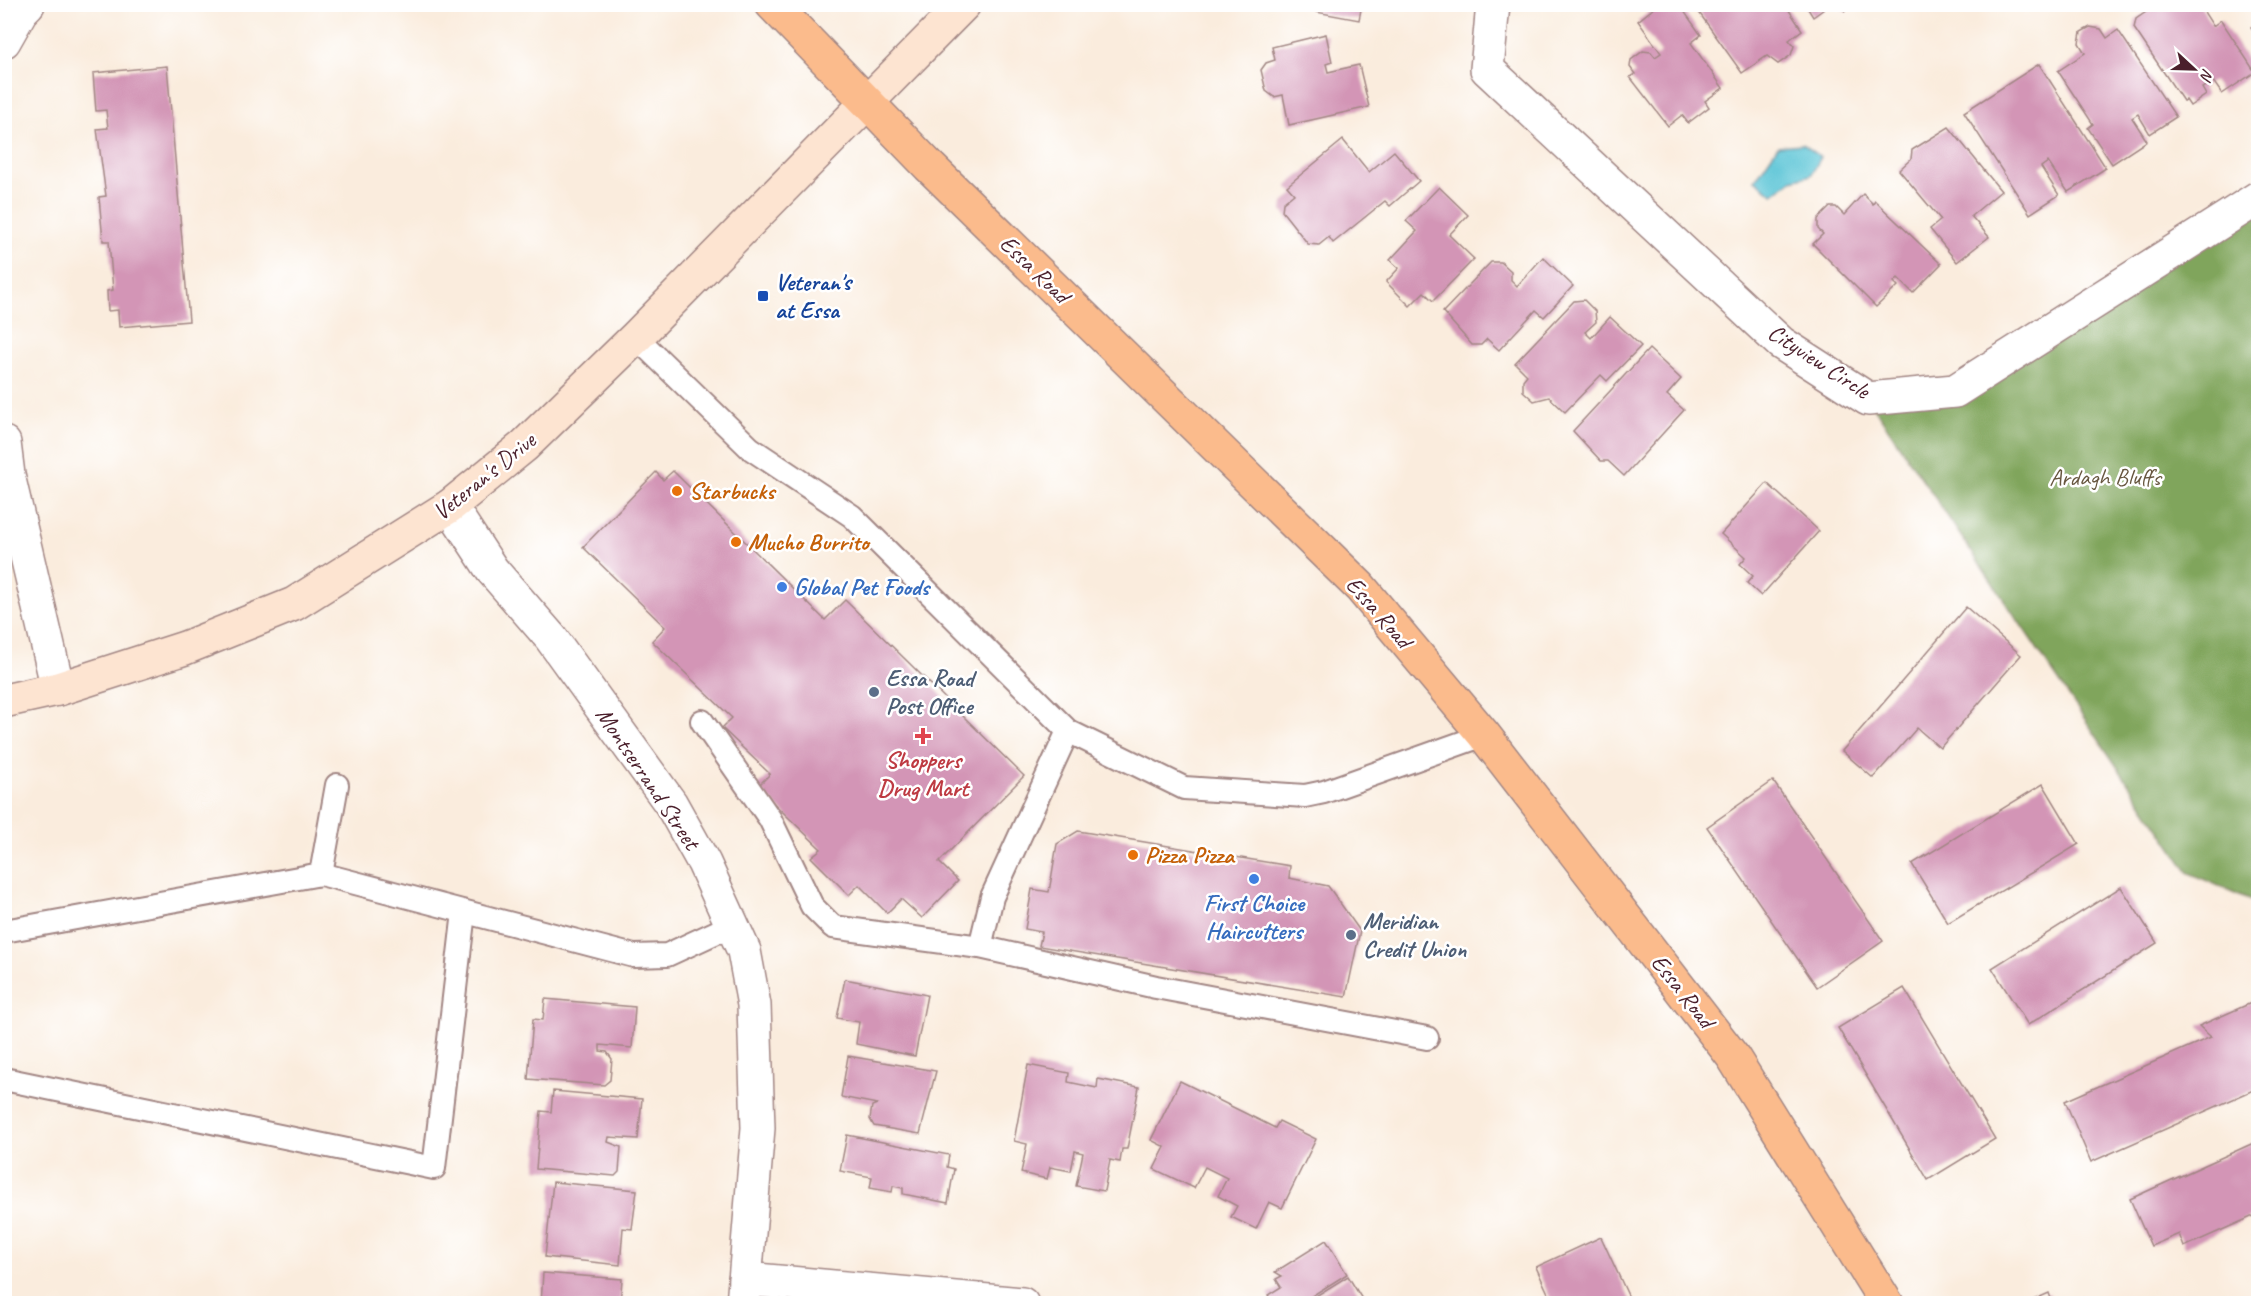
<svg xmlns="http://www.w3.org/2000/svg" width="2263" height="1308" font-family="Caveat,sans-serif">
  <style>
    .forest { fill: #80a55b; stroke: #656243; stroke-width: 1.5 }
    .water { fill: #5ac4d6; stroke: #527280; stroke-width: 1.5 }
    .building { fill: #d395b6 }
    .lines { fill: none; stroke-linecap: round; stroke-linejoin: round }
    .service-casing { stroke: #a28684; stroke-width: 26 }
    .minor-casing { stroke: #a28684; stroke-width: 36 }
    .secondary-casing { stroke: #a28684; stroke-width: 36 }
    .primary-casing { stroke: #a28684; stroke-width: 36 }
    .service { stroke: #fff; stroke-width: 22 }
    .minor { stroke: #fff; stroke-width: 33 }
    .secondary { stroke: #fde4d1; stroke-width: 33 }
    .primary { stroke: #fbbb8c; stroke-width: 33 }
    .transit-dot { fill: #1a4fb4; stroke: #fff; stroke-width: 2 }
    .food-dot { fill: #e8710a; stroke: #fff; stroke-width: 2 }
    .shop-dot { fill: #3f7fe0; stroke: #fff; stroke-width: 2 }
    .service-dot { fill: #5c6f8a; stroke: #fff; stroke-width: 2 }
    .health-dot { fill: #e0444e; stroke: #fff; stroke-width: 2 }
    .labels { text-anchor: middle; stroke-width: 5; stroke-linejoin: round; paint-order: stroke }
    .street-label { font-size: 24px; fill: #4a1f2b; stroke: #fff }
    .transit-label { font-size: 24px; font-weight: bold; fill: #164399; stroke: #fff; text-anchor: start }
    .park-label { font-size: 24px; fill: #685740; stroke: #fff }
    .food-label { font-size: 24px; font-weight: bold; fill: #c56008; stroke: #fff; text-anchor: start }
    .shop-label { font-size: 24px; font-weight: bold; fill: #366cbe; stroke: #fff; text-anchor: start }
    .service-label { font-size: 24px; font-weight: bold; fill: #4e5e75; stroke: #fff; text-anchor: start }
    .health-label { font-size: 24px; font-weight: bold; fill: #be3a42; stroke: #fff }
  </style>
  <rect width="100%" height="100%" fill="#fff"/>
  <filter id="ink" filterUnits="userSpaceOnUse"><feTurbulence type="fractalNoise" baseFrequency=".0167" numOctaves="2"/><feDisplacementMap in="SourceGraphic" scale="12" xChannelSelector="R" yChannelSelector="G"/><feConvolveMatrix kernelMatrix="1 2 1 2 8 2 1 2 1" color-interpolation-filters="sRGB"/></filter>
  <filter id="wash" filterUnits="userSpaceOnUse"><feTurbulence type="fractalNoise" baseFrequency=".008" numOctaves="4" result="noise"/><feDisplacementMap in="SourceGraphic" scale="24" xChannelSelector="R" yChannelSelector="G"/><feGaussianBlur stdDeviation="1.35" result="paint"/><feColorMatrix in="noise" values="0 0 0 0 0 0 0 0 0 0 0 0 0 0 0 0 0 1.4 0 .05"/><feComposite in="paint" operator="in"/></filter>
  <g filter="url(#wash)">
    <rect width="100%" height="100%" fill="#faecdd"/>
    <polygon class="forest" points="2258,198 2258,903 2189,873 1868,399 1956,391"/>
    <polygon class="water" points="1803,144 1821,157 1811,175 1792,180 1773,194 1755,180 1778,146"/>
    <g id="blocks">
      <g class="building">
        <polygon points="1303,4 1362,4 1359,20 1316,12 1317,8"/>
        <polygon points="1659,4 1679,4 1701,35 1691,43 1723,88 1705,101 1709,107 1688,123 1682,115 1668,126 1630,77 1635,74 1630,67 1631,60 1643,51 1651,52 1655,57 1661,53 1638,21"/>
        <polygon points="1693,4 1785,4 1802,30 1789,40 1794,46 1791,55 1778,64 1767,56 1742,73"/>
        <polygon points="1805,4 1831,4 1813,17"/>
        <polygon points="1836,4 1854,4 1845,11"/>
        <polygon points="2170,4 2199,4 2213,26 2221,20 2255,72 2222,94 2213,81 2202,88 2206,95 2190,106 2186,100 2183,101 2134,28 2136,19 2152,8 2162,10"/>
        <polygon points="2250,4 2258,4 2258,18"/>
        <polygon points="2258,23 2258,39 2251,28"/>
        <polygon points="2090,27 2101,29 2107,38 2118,30 2176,117 2150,134 2138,114 2132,118 2147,141 2112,164 2088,128 2093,124 2058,71 2085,53 2079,43 2081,32"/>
        <polygon points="1326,34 1332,62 1326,64 1328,72 1359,65 1369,107 1289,125 1283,95 1274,97 1266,91 1261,70 1266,63 1275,60 1272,47"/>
        <polygon points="2039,64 2106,168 2068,192 2048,162 2041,167 2059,195 2030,214 1964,112"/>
        <polygon points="167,66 189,321 119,327 118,310 108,311 107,291 113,290 110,253 109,241 103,241 99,197 106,196 97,129 108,128 106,110 96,111 93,73"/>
        <polygon points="1949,127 2001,191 1971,216 1989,237 1957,262 1930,229 1941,220 1899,170 1911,159 1912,150"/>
        <polygon points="1343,140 1369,172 1394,151 1419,181 1390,206 1385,201 1333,243 1329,237 1319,245 1308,244 1282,211 1283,203 1294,194 1287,186"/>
        <polygon points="1439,187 1468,215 1449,235 1474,259 1433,301 1424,292 1410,306 1386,282 1399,268 1390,260 1417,231 1406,221"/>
        <polygon points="1863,194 1873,204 1875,201 1941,264 1913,293 1898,278 1894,282 1898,286 1876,307 1813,244 1823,234 1818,229 1818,219 1830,207 1836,207 1844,215"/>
        <polygon points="1543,257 1573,286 1544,317 1536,310 1499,350 1487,339 1481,345 1472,345 1443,312 1491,262 1501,262 1511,271 1511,280 1517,286"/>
        <polygon points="1584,300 1595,311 1596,322 1585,332 1591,338 1610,317 1641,346 1607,381 1601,375 1565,412 1549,397 1534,401 1523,391 1523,380 1527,375 1515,363 1574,301"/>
        <polygon points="1649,349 1681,379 1667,395 1684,410 1624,476 1608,461 1601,461 1573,431"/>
        <polygon points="673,471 825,620 845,600 1024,776 939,862 958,881 922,918 901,899 887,913 859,885 849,895 811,857 821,849 757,787 770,774 722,728 732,718 652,641 665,627 583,547 656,472 663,480"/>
        <polygon points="1767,483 1819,531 1761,596 1747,583 1753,576 1740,564 1746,557 1721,534"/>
        <polygon points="1966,607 2021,655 1940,748 1917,728 1873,778 1842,751"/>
        <polygon points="1773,781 1883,941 1817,987 1707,827"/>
        <polygon points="2043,784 2079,844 1948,923 1912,864"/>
        <polygon points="1078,831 1290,866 1289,878 1328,886 1360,931 1346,997 1039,946 1042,932 1025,929 1032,889 1049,892 1057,844"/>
        <polygon points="2121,887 2157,943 2028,1025 1992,968"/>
        <polygon points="845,979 927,995 915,1056 856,1044 859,1022 837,1018"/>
        <polygon points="1904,988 1995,1139 1928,1180 1838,1028"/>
        <polygon points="545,999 635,1007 632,1048 600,1045 600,1051 607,1052 612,1059 610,1080 604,1085 528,1079 533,1019 543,1020"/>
        <polygon points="2258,1000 2258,1088 2091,1162 2065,1101 2211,1037 2199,1026"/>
        <polygon points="848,1056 936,1071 920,1134 874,1126 870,1119 872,1106 877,1104 841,1097"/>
        <polygon points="1028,1065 1069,1073 1068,1082 1097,1088 1098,1079 1139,1087 1127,1149 1122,1149 1120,1162 1110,1160 1104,1191 1076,1186 1083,1153 1075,1151 1071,1171 1050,1167 1047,1179 1021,1173 1027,1144 1014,1141"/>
        <polygon points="1180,1081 1275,1128 1279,1121 1316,1139 1282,1208 1269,1202 1256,1229 1231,1217 1237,1206 1218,1196 1227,1178 1205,1167 1194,1188 1154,1169 1165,1147 1151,1140"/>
        <polygon points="553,1091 642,1099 638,1139 609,1137 608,1142 621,1147 619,1172 615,1176 536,1169 541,1111 551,1112"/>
        <polygon points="847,1135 949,1155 947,1167 954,1169 948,1203 903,1194 903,1188 893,1186 892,1192 870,1188 872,1177 840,1171"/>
        <polygon points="2258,1141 2258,1214 2184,1247 2179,1234 2151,1246 2130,1199"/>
        <polygon points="553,1182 637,1190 632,1229 623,1228 620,1265 545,1257"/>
        <polygon points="1601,1237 1632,1304 1553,1304 1536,1267"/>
        <polygon points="1326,1240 1347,1274 1299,1304 1274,1304 1268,1295 1281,1287 1276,1279 1282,1276 1275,1272"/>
        <polygon points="543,1273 622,1279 620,1304 541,1304"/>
        <polygon points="1348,1276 1365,1304 1303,1304"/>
        <polygon points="2049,1293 2053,1304 2024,1304"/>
      </g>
    </g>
  </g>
  <g filter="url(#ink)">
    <use href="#blocks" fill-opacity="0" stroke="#a28684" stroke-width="1.5"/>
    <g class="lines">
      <g class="service-casing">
        <g id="service">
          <polyline points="636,337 750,448 852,516 1068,731 1184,788 1305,796 1324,792 1484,735"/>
          <polyline points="702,721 770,819 812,906 833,927 980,947 1156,987 1427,1038"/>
          <polyline points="321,874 337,785"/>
          <polyline points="4,931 321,874 634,956 667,955 732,925"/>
          <polyline points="980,947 992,897 1068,731"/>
          <polyline points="4,1079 434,1168 464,912"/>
        </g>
      </g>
      <g class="minor-casing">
        <g id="minor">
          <polyline points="1493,4 1487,69 1781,343 1868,399 1955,391 2258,198"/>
          <polyline points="4,41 21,11 28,4"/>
          <polyline points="4,443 8,475 58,689"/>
          <polyline points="450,506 492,570 551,638 671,804 704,863 744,951 754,1005 758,1128 743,1304"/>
          <polyline points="745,1279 1022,1304"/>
        </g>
      </g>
      <g class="secondary-casing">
        <polyline id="secondary" points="4,701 58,689 185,648 294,604 450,506 524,446 636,337 964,4"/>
      </g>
      <g class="primary-casing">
        <polyline id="primary" points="772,4 929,166 1360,587 1484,735 1733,1057 1887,1304"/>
      </g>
      <use href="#service" class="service"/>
      <use href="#minor" class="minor"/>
      <use href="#secondary" class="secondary"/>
      <use href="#primary" class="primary"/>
    </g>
  </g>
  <rect class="transit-dot" x="757" y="290" width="12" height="12" rx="3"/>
  <g class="food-dot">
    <circle cx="677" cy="491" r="6"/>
    <circle cx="736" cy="542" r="6"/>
    <circle cx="1133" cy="855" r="6"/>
  </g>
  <g class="shop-dot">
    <circle cx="782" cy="587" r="6"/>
    <circle cx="1254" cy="879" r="6"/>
  </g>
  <g class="service-dot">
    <circle cx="874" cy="692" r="6"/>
    <circle cx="1351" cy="935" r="6"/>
  </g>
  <path class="health-dot" d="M920 727h6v6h6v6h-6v6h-6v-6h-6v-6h6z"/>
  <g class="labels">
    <g class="street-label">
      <text transform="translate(1035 269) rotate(44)" y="8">Essa Road</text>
      <text transform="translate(1819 361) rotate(33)" y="8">Cityview Circle</text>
      <text transform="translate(484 476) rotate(-39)" y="8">Veteran's Drive</text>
      <text transform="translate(1379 612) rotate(49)" y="8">Essa Road</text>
      <text transform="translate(648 778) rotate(56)" y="8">Montserrand Street</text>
      <text transform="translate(1683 991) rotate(52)" y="8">Essa Road</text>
    </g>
    <g class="transit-label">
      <text x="775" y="290">Veteran's<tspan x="775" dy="28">at Essa</tspan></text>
    </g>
    <g class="park-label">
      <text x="2105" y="485">Ardagh Bluffs</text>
    </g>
    <g class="food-label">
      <text x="689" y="499">Starbucks</text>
      <text x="748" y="550">Mucho Burrito</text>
      <text x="1145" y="863">Pizza Pizza</text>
    </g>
    <g class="shop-label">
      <text x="794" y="595">Global Pet Foods</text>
      <text x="1254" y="911" text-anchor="middle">First Choice<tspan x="1254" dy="28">Haircutters</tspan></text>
    </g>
    <g class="service-label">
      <text x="886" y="686">Essa Road<tspan x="886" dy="28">Post Office</tspan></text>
      <text x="1363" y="929">Meridian<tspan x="1363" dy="28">Credit Union</tspan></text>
    </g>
    <g class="health-label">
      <text x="923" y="768">Shoppers<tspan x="923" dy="28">Drug Mart</tspan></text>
    </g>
  </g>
  <rect width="2263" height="1308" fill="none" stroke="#fff" stroke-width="24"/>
  <g transform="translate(2194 69) rotate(112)" stroke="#ffffff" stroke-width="4.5" paint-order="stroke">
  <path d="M0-4.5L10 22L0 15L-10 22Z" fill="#4a1f2b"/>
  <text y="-9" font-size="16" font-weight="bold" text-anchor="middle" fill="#4a1f2b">N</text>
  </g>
</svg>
